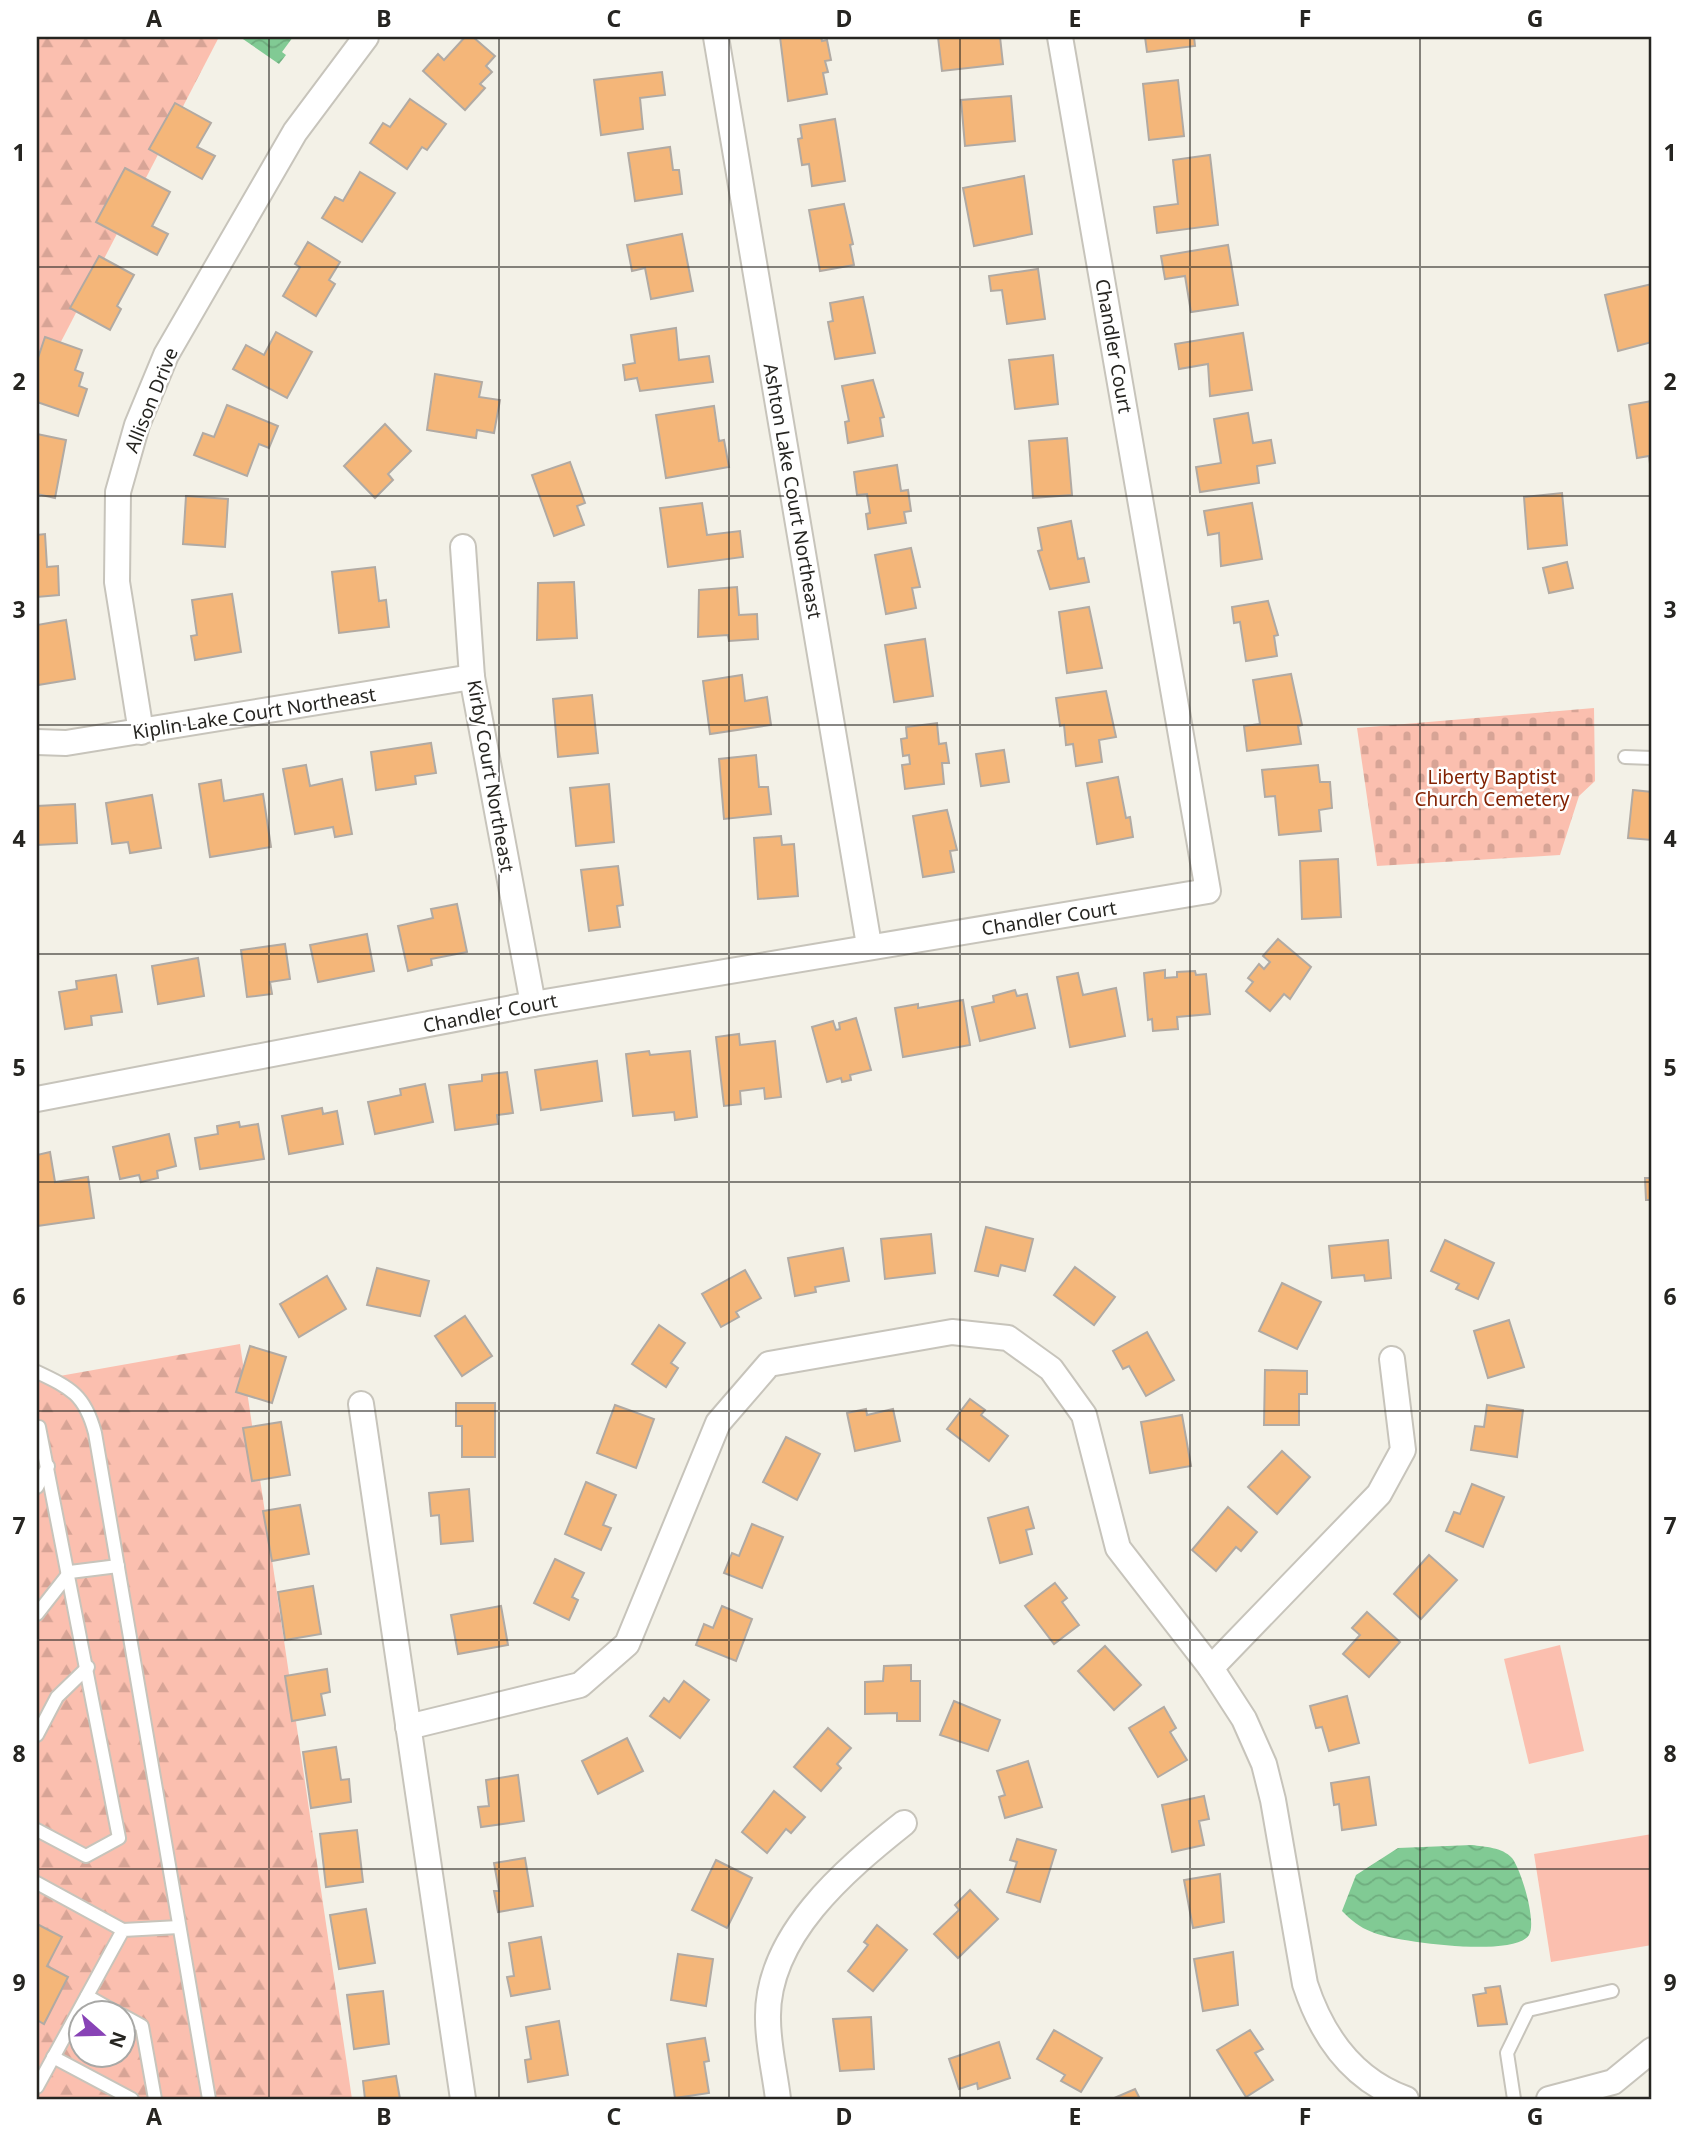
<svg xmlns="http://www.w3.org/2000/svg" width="1689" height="2136" font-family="'Noto Sans',sans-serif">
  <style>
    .forest { fill: url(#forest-firs); fill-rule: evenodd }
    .cemetery { fill: url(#cemetery-stones) }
    .green { fill: #fbbfaf }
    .water { fill: url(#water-waves) }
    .building { fill: #f4b679; stroke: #b1aaa3; stroke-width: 2 }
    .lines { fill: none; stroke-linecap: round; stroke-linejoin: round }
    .service-casing { stroke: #c7c4bb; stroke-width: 16 }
    .minor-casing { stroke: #c7c4bb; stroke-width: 28 }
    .service { stroke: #fff; stroke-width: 12 }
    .minor { stroke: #fff; stroke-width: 24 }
    .grid { fill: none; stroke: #262521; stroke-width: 2; stroke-opacity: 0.55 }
    .labels { text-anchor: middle; stroke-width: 5; stroke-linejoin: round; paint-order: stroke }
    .street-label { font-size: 19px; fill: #262521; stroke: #fff }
    .park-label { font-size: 19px; fill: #822203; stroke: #fff }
    .neatline { fill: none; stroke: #262521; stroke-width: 2.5 }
    .grid-label { font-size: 23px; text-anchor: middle; font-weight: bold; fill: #262521 }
  </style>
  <defs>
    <pattern id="forest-firs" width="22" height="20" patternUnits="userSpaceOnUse" patternTransform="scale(1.75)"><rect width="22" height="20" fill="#fbbfaf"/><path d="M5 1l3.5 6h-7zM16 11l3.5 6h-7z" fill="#d7a496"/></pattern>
    <pattern id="cemetery-stones" width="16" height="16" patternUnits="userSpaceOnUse" patternTransform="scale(1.75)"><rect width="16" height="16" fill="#fbbfaf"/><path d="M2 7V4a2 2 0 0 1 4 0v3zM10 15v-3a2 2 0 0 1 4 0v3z" fill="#d7a496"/></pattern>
    <pattern id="water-waves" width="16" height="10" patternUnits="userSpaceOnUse" patternTransform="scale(1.75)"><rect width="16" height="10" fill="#81ca94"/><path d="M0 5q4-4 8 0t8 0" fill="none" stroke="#6fad7f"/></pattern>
  </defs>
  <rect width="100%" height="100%" fill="#f3f1e7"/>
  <g class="forest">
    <polygon points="37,37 219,37 37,388"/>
    <path d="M240,1344L352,2099H37V1380ZM80,2014H122V2056H80Z"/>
  </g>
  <polygon class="cemetery" points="1594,708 1595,781 1579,796 1560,855 1377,866 1357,728"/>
  <g class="green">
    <polygon points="1560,1645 1584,1751 1529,1764 1504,1659"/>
    <polygon points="1652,1834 1652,1945 1551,1962 1534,1854"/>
  </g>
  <g class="water">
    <polygon points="240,37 293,37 282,52 286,55 279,64"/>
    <path d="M1472,1845C1485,1847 1502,1847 1512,1858C1521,1869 1537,1922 1529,1935C1514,1958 1395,1942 1372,1932C1359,1927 1351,1920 1342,1911L1356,1875L1398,1848Z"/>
  </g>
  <g class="building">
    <polygon points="465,37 473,37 495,56 486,66 492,72 480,84 485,88 465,110 423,71 438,54 444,60"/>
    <polygon points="780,37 821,37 822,41 827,40 831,60 825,61 828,72 823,73 827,94 788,101"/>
    <polygon points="938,37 1000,37 1003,64 942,71"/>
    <polygon points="1145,37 1194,37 1195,46 1147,52"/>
    <polygon points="662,72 665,95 640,98 643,129 601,135 594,80"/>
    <polygon points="1178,80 1184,136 1149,140 1143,84"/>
    <polygon points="1011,96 1015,141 965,146 961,100"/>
    <polygon points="410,99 446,124 427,150 422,147 407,169 370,143 383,123 390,127"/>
    <polygon points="175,103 211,123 197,147 215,156 202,179 149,149"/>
    <polygon points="835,119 845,181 812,186 809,164 802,165 798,139 802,138 800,125"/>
    <polygon points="670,147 673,170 679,170 682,194 635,201 628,153"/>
    <polygon points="1210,155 1218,225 1157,233 1154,207 1178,204 1173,160"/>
    <polygon points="125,168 170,192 152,226 168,234 157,255 96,222"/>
    <polygon points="360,172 395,193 362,242 322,218 335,197 343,201"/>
    <polygon points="1024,176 1032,234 974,246 963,188"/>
    <polygon points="844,204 853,244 850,245 854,265 820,271 809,210"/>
    <polygon points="682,234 693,291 651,299 645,268 632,271 627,245"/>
    <polygon points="308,242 340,262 329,280 335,284 316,316 283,296 300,267 295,264"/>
    <polygon points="1228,245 1238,305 1191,312 1185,276 1165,279 1161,256"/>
    <polygon points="99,256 134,275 117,306 121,309 110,330 70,308"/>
    <polygon points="1038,269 1045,319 1007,324 1002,290 991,291 989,276"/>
    <polygon points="1652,284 1652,342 1618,351 1605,295"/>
    <polygon points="863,297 875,353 835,359 828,322 833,321 830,303"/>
    <polygon points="676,328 679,360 709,356 713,382 640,391 637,378 625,380 623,365 635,363 631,335"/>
    <polygon points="276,332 312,352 287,398 233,369 246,345 264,355"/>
    <polygon points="1243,333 1252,390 1210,396 1208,364 1179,369 1175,344"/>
    <polygon points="45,337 82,350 75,370 83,373 79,386 87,389 78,416 37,402 37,361"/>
    <polygon points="1053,355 1058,404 1015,409 1009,360"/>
    <polygon points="435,374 482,382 479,397 500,400 494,433 477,430 476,438 427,430"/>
    <polygon points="873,380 884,417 880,418 883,436 848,443 845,422 849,421 842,386"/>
    <polygon points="1652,401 1652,479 1649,456 1637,458 1629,405"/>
    <polygon points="227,405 278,426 269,448 259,444 247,476 194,455 203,433 214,437"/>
    <polygon points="714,406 719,441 724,440 729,467 666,478 656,415"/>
    <polygon points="1248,413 1253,443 1271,440 1275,463 1257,466 1259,483 1200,492 1196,467 1221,463 1214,419"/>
    <polygon points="385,424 411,451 388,474 393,480 375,498 344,466"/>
    <polygon points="37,434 66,440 55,498 37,494"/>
    <polygon points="1067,438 1072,495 1033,498 1029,441"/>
    <polygon points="570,462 585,503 577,506 584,525 554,536 532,475"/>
    <polygon points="897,465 901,491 908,490 911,511 904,512 906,523 868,529 866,514 870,513 867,494 857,495 854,472"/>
    <polygon points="1562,493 1567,545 1528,549 1524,497"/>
    <polygon points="186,496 228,499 225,547 183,544"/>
    <polygon points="702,503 707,535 740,531 743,557 668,567 660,508"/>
    <polygon points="1252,503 1262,559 1221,566 1219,533 1208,535 1204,511"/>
    <polygon points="1071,521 1078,559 1084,558 1089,582 1050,589 1038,551 1042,550 1038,528"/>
    <polygon points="45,534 47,567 58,566 59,595 37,597 37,535"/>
    <polygon points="911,548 920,587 912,588 916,608 886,614 875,555"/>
    <polygon points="1567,562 1573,588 1549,593 1543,568"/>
    <polygon points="375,567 379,601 386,600 389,627 339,633 332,572"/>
    <polygon points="574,582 577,638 537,640 538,583"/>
    <polygon points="737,587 739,615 757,614 758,639 729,641 728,635 698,637 699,590"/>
    <polygon points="232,594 241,652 195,660 191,636 197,635 192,600"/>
    <polygon points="1268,601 1278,635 1274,636 1277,656 1246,661 1240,622 1234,623 1232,607"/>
    <polygon points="1089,607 1102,668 1067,673 1059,612"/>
    <polygon points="66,620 75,679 38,685 37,625"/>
    <polygon points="925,639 933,696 894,702 885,645"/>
    <polygon points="1291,674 1302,725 1298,726 1301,744 1247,751 1244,726 1260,724 1253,680"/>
    <polygon points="742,675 745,701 767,697 771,725 710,734 703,681"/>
    <polygon points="1106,691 1116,737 1099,740 1102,762 1076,766 1073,744 1066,745 1064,725 1060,726 1056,698"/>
    <polygon points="592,695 598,753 558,757 553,699"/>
    <polygon points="937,723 939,744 946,743 949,763 942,763 944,784 905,789 902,765 910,764 909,755 903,756 901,739 907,738 906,727"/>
    <polygon points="431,743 436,773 415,776 416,784 376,790 371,752"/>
    <polygon points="1004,750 1009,782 981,786 976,754"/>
    <polygon points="756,755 759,787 768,787 771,814 724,819 719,759"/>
    <polygon points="306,765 310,786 342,779 352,834 335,837 333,827 295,834 283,769"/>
    <polygon points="1318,765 1320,782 1330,782 1332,808 1319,810 1321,831 1279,835 1275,796 1265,797 1262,770"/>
    <polygon points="1118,777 1126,818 1130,817 1133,837 1097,844 1087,783"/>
    <polygon points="221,780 224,801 263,794 271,847 210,857 199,784"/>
    <polygon points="609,784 614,842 576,846 570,788"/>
    <polygon points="1633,790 1652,792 1652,840 1628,838"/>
    <polygon points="152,795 161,848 130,853 128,842 112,844 106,803"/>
    <polygon points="75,804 77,843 37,845 37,806"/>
    <polygon points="947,810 957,850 950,851 954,872 923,877 913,816"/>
    <polygon points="781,836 782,845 794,844 798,896 758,899 754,838"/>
    <polygon points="1338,859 1341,917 1302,919 1300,861"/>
    <polygon points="618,866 623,905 617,906 620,927 589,931 581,870"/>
    <polygon points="457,904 467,952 431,959 432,965 408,971 398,926 433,918 431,909"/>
    <polygon points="367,934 374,971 318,982 310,945"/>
    <polygon points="1278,939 1311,967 1290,999 1284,994 1270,1011 1246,991 1253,982 1248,978 1259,964 1264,969 1270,962 1263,956"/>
    <polygon points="285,944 290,979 270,982 272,994 247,997 241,950"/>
    <polygon points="198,958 204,996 158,1004 152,966"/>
    <polygon points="1165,970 1165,978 1177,977 1177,972 1195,971 1196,975 1206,974 1210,1014 1177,1017 1178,1029 1153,1031 1152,1019 1148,1020 1144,973"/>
    <polygon points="1078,973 1083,995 1116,988 1125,1036 1070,1047 1057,977"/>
    <polygon points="116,975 122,1012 91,1016 92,1025 65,1029 59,992 77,989 76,981"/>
    <polygon points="1015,990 1017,996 1027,994 1035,1028 980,1041 972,1007 994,1002 993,996"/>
    <polygon points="963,1000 970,1045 903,1057 895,1008 918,1004 918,1008"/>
    <polygon points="856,1018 871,1070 850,1075 851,1080 842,1082 841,1078 827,1082 812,1027 833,1021 836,1030 840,1029 839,1023"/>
    <polygon points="739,1034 740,1045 775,1041 781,1097 765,1099 764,1088 740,1091 741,1104 724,1106 716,1037"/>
    <polygon points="649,1051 650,1055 690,1051 697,1117 675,1120 674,1112 633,1116 626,1054"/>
    <polygon points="597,1061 602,1101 541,1110 535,1070"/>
    <polygon points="507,1072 513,1113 497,1115 498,1124 455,1130 449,1085 482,1081 482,1075"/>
    <polygon points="425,1084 433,1122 375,1134 368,1102 401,1095 400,1089"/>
    <polygon points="322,1108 323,1114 337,1111 343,1144 289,1154 282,1116"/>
    <polygon points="239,1122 240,1127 258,1124 264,1159 200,1169 195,1138 218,1134 217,1126"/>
    <polygon points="169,1134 176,1166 157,1171 158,1178 141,1182 139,1175 120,1179 113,1147"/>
    <polygon points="50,1152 55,1182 88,1177 94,1218 37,1226 37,1155"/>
    <polygon points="1645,1178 1652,1178 1652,1200 1646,1200"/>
    <polygon points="986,1227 1033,1239 1025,1271 1001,1265 998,1276 975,1271"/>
    <polygon points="931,1234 935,1273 885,1279 881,1239"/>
    <polygon points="1388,1240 1391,1278 1365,1281 1364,1275 1332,1278 1329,1246"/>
    <polygon points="1445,1240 1494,1263 1478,1299 1456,1289 1459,1284 1431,1271"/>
    <polygon points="843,1248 849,1281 815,1287 816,1292 795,1296 788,1258"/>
    <polygon points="1075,1267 1115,1297 1094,1325 1054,1295"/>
    <polygon points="377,1268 429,1281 420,1316 367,1305"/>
    <polygon points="745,1270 761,1298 736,1312 739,1317 721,1327 702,1294"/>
    <polygon points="327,1276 346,1309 299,1337 280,1304"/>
    <polygon points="1282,1283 1321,1302 1297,1349 1259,1331"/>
    <polygon points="465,1316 492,1356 462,1376 435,1336"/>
    <polygon points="1509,1320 1524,1367 1488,1378 1474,1331"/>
    <polygon points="659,1325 685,1343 671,1363 678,1368 666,1387 632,1364"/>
    <polygon points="1147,1332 1174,1380 1146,1396 1129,1366 1123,1369 1113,1351"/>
    <polygon points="250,1346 286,1357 272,1403 236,1392"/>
    <polygon points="1265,1370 1307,1371 1307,1394 1299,1394 1299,1425 1264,1425"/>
    <polygon points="970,1399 985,1410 981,1415 1008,1436 989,1461 947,1429"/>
    <polygon points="456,1403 495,1403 495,1457 462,1457 462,1426 456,1426"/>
    <polygon points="615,1405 654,1419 636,1468 597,1453"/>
    <polygon points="1487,1405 1523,1410 1517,1457 1471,1450 1475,1426 1484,1427"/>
    <polygon points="866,1409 867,1415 893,1409 900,1441 855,1451 847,1413"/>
    <polygon points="1182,1415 1191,1466 1150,1473 1141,1422"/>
    <polygon points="281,1422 290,1475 252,1481 243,1428"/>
    <polygon points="786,1437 820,1454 797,1500 763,1482"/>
    <polygon points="1282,1451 1310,1477 1277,1514 1248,1487"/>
    <polygon points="586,1482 616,1495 603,1525 611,1528 601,1550 565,1534"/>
    <polygon points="1472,1484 1504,1497 1483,1547 1446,1531 1454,1512 1460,1514"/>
    <polygon points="469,1489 473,1541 441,1544 439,1515 431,1516 429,1493"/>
    <polygon points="300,1505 309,1554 272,1561 263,1511"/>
    <polygon points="1028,1507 1034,1528 1026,1530 1032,1554 1000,1563 988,1518"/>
    <polygon points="1228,1507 1257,1532 1241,1551 1236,1547 1216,1571 1192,1550"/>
    <polygon points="752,1524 783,1537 762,1588 724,1573 732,1553 739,1556"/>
    <polygon points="1429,1555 1457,1580 1421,1619 1394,1594"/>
    <polygon points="555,1559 584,1573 572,1597 578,1600 569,1620 534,1603"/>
    <polygon points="1055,1583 1067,1598 1062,1602 1079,1625 1054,1644 1025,1606"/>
    <polygon points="313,1586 321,1634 285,1640 278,1592"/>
    <polygon points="501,1606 508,1645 458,1654 451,1615"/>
    <polygon points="722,1606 752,1619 736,1661 696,1645 704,1624 713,1628"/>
    <polygon points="1367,1612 1400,1642 1369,1677 1343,1654 1360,1635 1352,1628"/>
    <polygon points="1105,1646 1141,1685 1114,1710 1078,1671"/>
    <polygon points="911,1665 911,1681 920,1681 920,1721 897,1721 897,1713 865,1714 865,1682 883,1681 884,1666"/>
    <polygon points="327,1669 330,1692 321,1694 325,1715 292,1721 285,1676"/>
    <polygon points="684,1681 709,1700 680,1738 650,1716 664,1698 669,1702"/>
    <polygon points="1347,1696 1359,1743 1329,1751 1322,1727 1316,1728 1310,1706"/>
    <polygon points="954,1701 1000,1720 988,1751 940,1735"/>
    <polygon points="1164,1707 1176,1728 1170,1732 1187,1760 1158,1777 1129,1728"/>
    <polygon points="828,1728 851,1748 837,1764 841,1768 821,1791 794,1767"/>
    <polygon points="627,1738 643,1771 598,1794 582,1761"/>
    <polygon points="336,1747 341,1780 349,1779 351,1802 311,1808 303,1752"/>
    <polygon points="1028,1761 1042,1807 1005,1818 999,1797 1005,1795 997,1771"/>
    <polygon points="518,1775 524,1821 481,1827 478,1807 489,1806 486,1780"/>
    <polygon points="1369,1777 1376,1825 1342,1830 1339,1804 1334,1805 1331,1783"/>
    <polygon points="774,1791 805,1817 791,1833 786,1829 767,1853 742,1832"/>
    <polygon points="1204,1796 1209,1819 1199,1821 1204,1845 1172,1852 1162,1805"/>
    <polygon points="357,1830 363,1882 326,1887 320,1834"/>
    <polygon points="1017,1839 1056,1850 1040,1902 1007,1892 1017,1862 1010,1860"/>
    <polygon points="525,1858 533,1906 498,1912 494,1891 499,1891 494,1863"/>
    <polygon points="716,1860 752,1878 727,1928 692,1910"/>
    <polygon points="1220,1874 1224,1922 1193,1928 1184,1880"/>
    <polygon points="970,1890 998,1919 958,1958 934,1934 959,1910 955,1905"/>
    <polygon points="366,1909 375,1963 339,1969 330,1915"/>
    <polygon points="37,1924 62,1937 47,1966 68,1977 44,2024 37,2020"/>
    <polygon points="877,1925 907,1950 873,1991 848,1971 868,1945 864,1942"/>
    <polygon points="541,1937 550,1989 511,1996 507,1977 514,1976 509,1943"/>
    <polygon points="1233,1952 1238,2005 1203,2011 1194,1959"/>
    <polygon points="678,1954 713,1959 706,2006 671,2000"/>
    <polygon points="1500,1986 1507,2024 1478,2026 1473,1995 1486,1993 1485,1988"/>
    <polygon points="383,1991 389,2044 354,2049 347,1995"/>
    <polygon points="871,2017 874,2069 840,2071 833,2019"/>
    <polygon points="559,2021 568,2075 528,2082 525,2060 531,2059 526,2027"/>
    <polygon points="1054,2030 1102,2058 1081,2092 1061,2081 1065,2075 1037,2059"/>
    <polygon points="1250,2030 1263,2049 1255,2053 1273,2080 1246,2097 1217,2050"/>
    <polygon points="705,2038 709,2061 704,2062 709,2093 675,2098 667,2044"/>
    <polygon points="999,2042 1010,2078 978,2089 977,2083 959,2089 949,2059"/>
    <polygon points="396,2076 400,2099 365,2099 363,2081"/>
    <polygon points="1135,2089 1140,2099 1112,2099"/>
  </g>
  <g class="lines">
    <g class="service-casing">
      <g id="service">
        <polyline points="1625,757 1652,758"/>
        <path d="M37,1372C71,1388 85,1395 95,1433L209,2099"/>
        <polyline points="37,1427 39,1427 119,1838 86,1856 37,1830"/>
        <polyline points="37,1487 48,1466"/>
        <polyline points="37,1614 70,1572 118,1566"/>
        <polyline points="37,1735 57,1697 88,1667"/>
        <polyline points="37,1883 123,1930"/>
        <polyline points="87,1996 119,2014"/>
        <polyline points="122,2015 142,2026 155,2099"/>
        <polyline points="53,2057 132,2099"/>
        <polyline points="37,2087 123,1930 179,1927"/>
        <polyline points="1514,2099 1507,2053 1528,2010 1612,1991"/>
      </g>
    </g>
    <g class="minor-casing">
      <g id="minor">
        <polyline points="716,37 869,945"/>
        <polyline points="463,547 472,677 533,1004"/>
        <polyline points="141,732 117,582 118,492 137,425 166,355 295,132 366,37"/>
        <polyline points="37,742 66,743 472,677"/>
        <polyline points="37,1099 533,1004 1208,891 1060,37"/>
        <polyline points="361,1404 463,2099"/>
        <polyline points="1211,1668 1379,1494 1403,1450 1392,1359"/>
        <path d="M408,1727L580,1685L627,1644L718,1423L769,1364L952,1332L1008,1338L1051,1369L1084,1415L1118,1548L1211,1668L1244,1719L1264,1764L1273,1800L1305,1984C1322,2036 1353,2080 1406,2099"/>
        <path d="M778,2099C775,2073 768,2046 768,2019C766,1936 845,1870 904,1823"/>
        <polyline points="1549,2099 1613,2082 1652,2050"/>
      </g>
    </g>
    <use href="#service" class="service"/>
    <use href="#minor" class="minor"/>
  </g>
  <path class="grid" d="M269,37V2099M499,37V2099M729,37V2099M960,37V2099M1190,37V2099M1420,37V2099M37,267H1652M37,496H1652M37,725H1652M37,954H1652M37,1182H1652M37,1411H1652M37,1640H1652M37,1869H1652"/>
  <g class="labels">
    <g class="street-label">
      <text transform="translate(1114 346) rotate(80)" y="7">Chandler Court</text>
      <text transform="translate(151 400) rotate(-68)" y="7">Allison Drive</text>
      <text transform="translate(793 491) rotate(80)" y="7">Ashton Lake Court Northeast</text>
      <text transform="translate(254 713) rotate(-9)" y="7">Kiplin Lake Court Northeast</text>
      <text transform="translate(491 776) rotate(80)" y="7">Kirby Court Northeast</text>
      <text transform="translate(1049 918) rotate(-9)" y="7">Chandler Court</text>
      <text transform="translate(490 1013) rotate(-11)" y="7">Chandler Court</text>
    </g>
    <g class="park-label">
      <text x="1492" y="784">Liberty Baptist<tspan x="1492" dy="22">Church Cemetery</tspan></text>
    </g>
  </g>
  <rect width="1689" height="2136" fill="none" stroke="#ffffff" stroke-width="77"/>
  <g transform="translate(102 2034) rotate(110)"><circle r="33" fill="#ffffff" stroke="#a8a8a6" stroke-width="2"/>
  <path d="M0-5L12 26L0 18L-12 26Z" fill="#8843b6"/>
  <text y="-10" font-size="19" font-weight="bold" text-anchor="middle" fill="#262521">N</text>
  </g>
  <rect x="38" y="38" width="1612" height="2060" class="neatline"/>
  <g class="grid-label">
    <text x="154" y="27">A</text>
    <text x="384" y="27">B</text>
    <text x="614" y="27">C</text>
    <text x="844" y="27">D</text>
    <text x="1075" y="27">E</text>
    <text x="1305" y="27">F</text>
    <text x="1535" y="27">G</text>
    <text x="19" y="161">1</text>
    <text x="1670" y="161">1</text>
    <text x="19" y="390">2</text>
    <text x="1670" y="390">2</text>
    <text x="19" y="618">3</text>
    <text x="1670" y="618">3</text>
    <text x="19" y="847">4</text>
    <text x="1670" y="847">4</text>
    <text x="19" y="1076">5</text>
    <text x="1670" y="1076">5</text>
    <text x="19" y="1305">6</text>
    <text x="1670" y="1305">6</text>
    <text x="19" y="1534">7</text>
    <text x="1670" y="1534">7</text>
    <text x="19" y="1762">8</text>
    <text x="1670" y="1762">8</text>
    <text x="19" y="1991">9</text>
    <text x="1670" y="1991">9</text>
    <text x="154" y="2125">A</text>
    <text x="384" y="2125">B</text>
    <text x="614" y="2125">C</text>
    <text x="844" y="2125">D</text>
    <text x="1075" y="2125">E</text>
    <text x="1305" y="2125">F</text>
    <text x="1535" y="2125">G</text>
  </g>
</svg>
